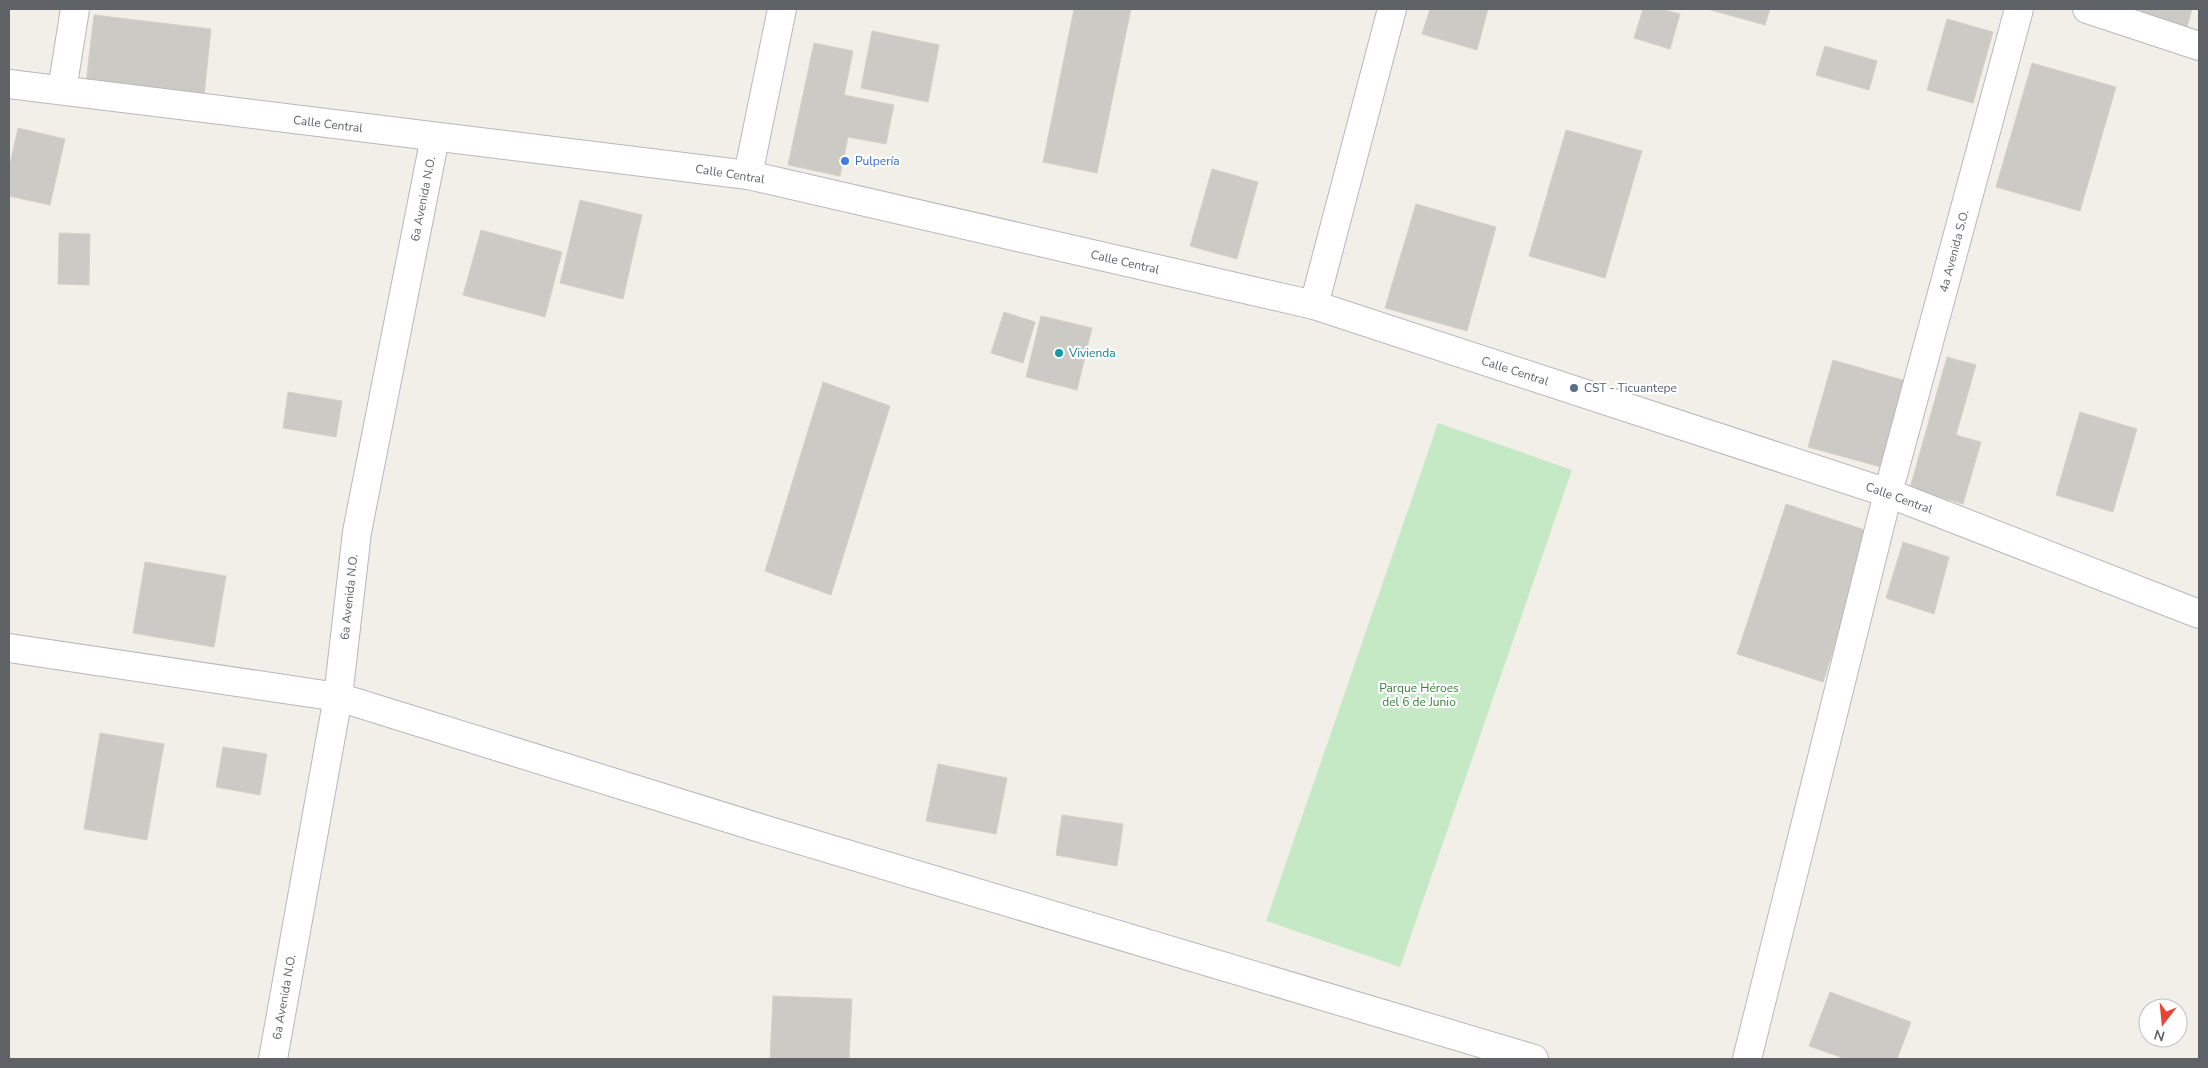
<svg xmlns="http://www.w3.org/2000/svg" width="2208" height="1068" font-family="'Nunito Sans',sans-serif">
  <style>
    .green { fill: #c5e8c5 }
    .building { fill: #cccac5; stroke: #d6d1c6 }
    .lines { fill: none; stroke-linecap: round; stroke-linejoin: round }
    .street-casing { stroke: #b5b8bc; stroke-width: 30 }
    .street { stroke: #fff; stroke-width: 28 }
    .shop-dot { fill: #3f7fe0; stroke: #fff; stroke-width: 2 }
    .culture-dot { fill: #0f9aa8; stroke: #fff; stroke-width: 2 }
    .service-dot { fill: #5c6f8a; stroke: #fff; stroke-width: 2 }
    .labels { text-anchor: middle; stroke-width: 4.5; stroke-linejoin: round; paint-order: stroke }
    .street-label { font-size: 12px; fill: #5f6368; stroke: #fff }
    .shop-label { font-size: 12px; fill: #366cbe; stroke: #fff; text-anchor: start }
    .culture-label { font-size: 12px; fill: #0d838f; stroke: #fff; text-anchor: start }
    .service-label { font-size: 12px; fill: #4e5e75; stroke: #fff; text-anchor: start }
    .park-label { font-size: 12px; fill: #348238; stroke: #fff }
  </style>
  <rect width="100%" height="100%" fill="#f1efe8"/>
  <polygon class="green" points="1438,423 1572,470 1400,967 1266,921"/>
  <g class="building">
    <polygon points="1074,9 1131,9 1097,173 1043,162"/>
    <polygon points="1430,9 1488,9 1477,50 1422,34"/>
    <polygon points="1643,9 1661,9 1680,14 1670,49 1634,38"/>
    <polygon points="1707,9 1770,9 1765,25"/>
    <polygon points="2142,9 2192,9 2187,27 2141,14"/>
    <polygon points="94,15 211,29 204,96 86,83"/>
    <polygon points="1947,19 1993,32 1973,103 1927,90"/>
    <polygon points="872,31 939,45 928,102 861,88"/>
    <polygon points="814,43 853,51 844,95 894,105 886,144 848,137 840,176 788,165"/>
    <polygon points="1825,46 1877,61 1869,90 1816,75"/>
    <polygon points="2032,63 2116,87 2080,211 1996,187"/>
    <polygon points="18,128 65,139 50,205 9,196 9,168"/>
    <polygon points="1566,130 1642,151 1605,278 1529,256"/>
    <polygon points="1212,169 1258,182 1237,259 1190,246"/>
    <polygon points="580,200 642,215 623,299 560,283"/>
    <polygon points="1416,204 1496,227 1467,331 1385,308"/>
    <polygon points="481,230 562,252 545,317 463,295"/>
    <polygon points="59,233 90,234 89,285 58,284"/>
    <polygon points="1004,312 1035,322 1023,363 991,353"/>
    <polygon points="1041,316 1092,328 1077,390 1026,377"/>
    <polygon points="1947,357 1976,365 1956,435 1981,442 1963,504 1910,488"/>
    <polygon points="1833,360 1906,381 1881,467 1808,447"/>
    <polygon points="823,382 890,406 831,595 765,571"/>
    <polygon points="288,392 342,401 336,437 283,428"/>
    <polygon points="2080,412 2137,429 2113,512 2056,495"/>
    <polygon points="1786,504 1871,532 1823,682 1737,654"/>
    <polygon points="1903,542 1949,557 1934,614 1886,598"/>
    <polygon points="145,562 226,576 214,647 133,633"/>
    <polygon points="100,733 164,744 147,840 84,829"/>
    <polygon points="223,747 267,754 260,795 216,787"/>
    <polygon points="938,764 1007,778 996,834 926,821"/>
    <polygon points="1062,815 1123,824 1117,866 1056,855"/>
    <polygon points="1830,992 1911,1022 1897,1059 1846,1059 1809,1046"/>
    <polygon points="773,996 852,999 849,1059 770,1059"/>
  </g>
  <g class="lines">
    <g class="street-casing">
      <g id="street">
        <polyline points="2087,9 2199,46"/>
        <polyline points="9,84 748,175 1314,305 1888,493 2199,614"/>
        <polyline points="62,90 75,9"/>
        <polyline points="748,175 782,9"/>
        <polyline points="1314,305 1392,9"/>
        <polyline points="9,648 338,697 763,829 1534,1059"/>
        <polyline points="273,1059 338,697 357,532 435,137"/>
        <polyline points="1747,1059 1888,493 2019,9"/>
      </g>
    </g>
    <use href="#street" class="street"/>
  </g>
  <circle class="shop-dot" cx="845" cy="161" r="5"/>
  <circle class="culture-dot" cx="1059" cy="353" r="5"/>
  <circle class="service-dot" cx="1574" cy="388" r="5"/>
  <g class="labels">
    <g class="street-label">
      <text transform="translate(328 124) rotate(7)" y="4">Calle Central</text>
      <text transform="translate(730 174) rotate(9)" y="4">Calle Central</text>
      <text transform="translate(423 199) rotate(-79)" y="4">6a Avenida N.O.</text>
      <text transform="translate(1954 251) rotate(-75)" y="4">4a Avenida S.O.</text>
      <text transform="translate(1125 262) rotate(13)" y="4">Calle Central</text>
      <text transform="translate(1515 371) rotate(18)" y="4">Calle Central</text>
      <text transform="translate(1899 498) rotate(20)" y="4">Calle Central</text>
      <text transform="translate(349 597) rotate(-84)" y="4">6a Avenida N.O.</text>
      <text transform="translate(284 997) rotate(-80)" y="4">6a Avenida N.O.</text>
    </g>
    <g class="shop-label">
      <text x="855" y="165">Pulpería</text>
    </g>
    <g class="culture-label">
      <text x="1069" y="357">Vivienda</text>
    </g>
    <g class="service-label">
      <text x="1584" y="392">CST - Ticuantepe</text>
    </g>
    <g class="park-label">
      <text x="1419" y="692">Parque Héroes<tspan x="1419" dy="14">del 6 de Junio</tspan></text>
    </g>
  </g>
  <rect width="2208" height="1068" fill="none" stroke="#5f6368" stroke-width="20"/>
  <g transform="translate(2163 1023) rotate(196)"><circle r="24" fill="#ffffff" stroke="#bfc1c3"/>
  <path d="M0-4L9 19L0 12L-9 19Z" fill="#ea4335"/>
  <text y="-8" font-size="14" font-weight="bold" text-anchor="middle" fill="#5f6368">N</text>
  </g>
</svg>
